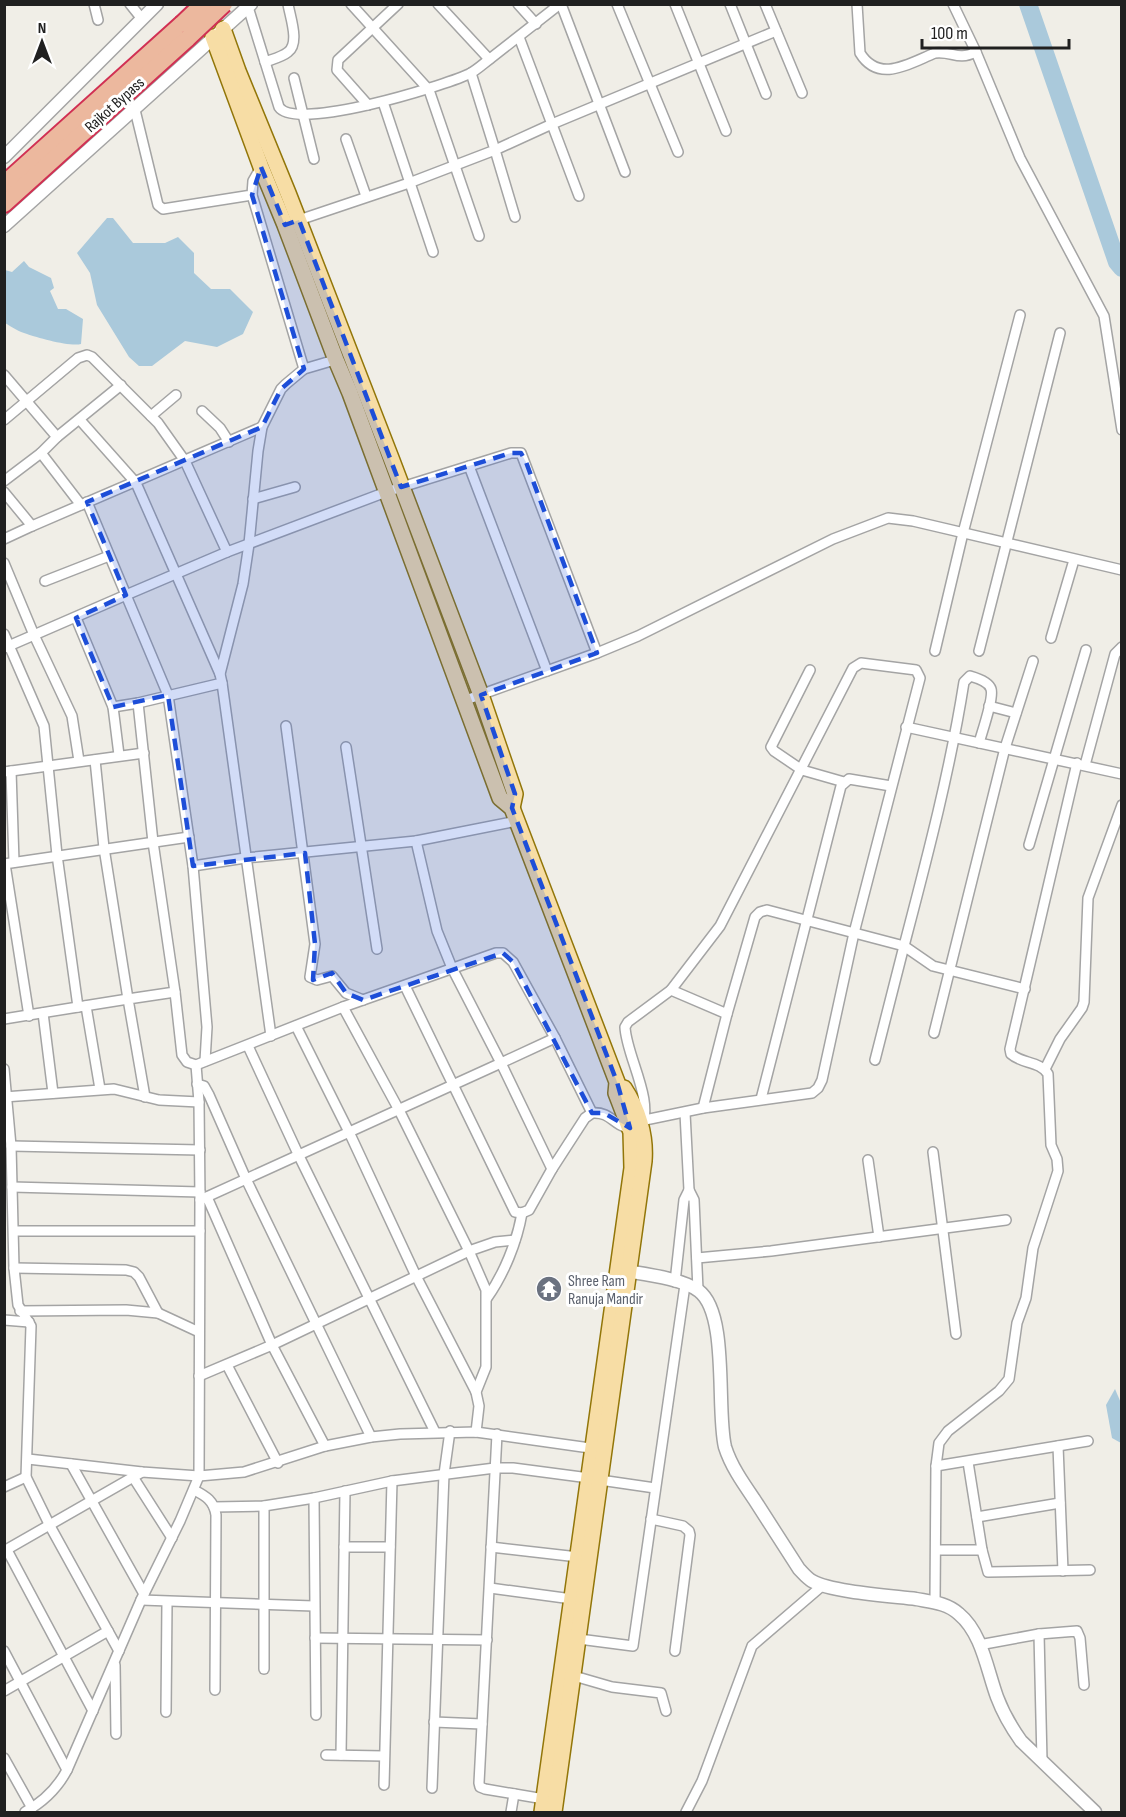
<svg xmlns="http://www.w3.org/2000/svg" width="1126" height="1817" font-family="'Sofia Sans Condensed',sans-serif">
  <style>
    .water { fill: #aac9db }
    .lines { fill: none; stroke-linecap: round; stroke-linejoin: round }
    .stream { stroke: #aac9db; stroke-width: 3 }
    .river { stroke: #aac9db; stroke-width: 18 }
    .minor-casing { stroke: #a4a4a4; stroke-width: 12 }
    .tertiary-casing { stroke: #a4a4a4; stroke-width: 15 }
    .primary-casing { stroke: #927609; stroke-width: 18 }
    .trunk-casing { stroke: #d13053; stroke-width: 20 }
    .minor { stroke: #fff; stroke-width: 9 }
    .tertiary { stroke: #fff; stroke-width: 12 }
    .primary { stroke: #f7dda5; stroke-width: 15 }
    .trunk { stroke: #ecb89e; stroke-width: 16 }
    .trunk-bridge-casing { stroke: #d13053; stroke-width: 20; stroke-linecap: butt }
    .trunk-bridge { stroke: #ecb89e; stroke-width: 16 }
    .marked { fill: #1d4ed8; fill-opacity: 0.2; stroke: #1d4ed8; stroke-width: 4.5; stroke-dasharray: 12 8; stroke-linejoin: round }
    .labels { text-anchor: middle; stroke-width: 6; stroke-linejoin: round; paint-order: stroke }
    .street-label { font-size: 16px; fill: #202020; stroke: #fff }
    .worship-label { font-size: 16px; fill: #5b616d; stroke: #fff; text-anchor: start }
  </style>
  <rect width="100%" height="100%" fill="#f0eee7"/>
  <g class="water">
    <polygon points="107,218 113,218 133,243 165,243 178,237 194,253 194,273 211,289 230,289 253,312 243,334 217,347 185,341 152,366 139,366 129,357 97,305 90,273 77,253"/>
    <path d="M24,261L29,267L51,278L54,288L50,291L58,309H66L83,319L81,344C71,347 38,338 27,334C19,332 12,327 5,323V270L12,272Z"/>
    <polygon points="1115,1389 1121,1403 1121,1443 1112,1438 1106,1405"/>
  </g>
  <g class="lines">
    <polyline class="stream" points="1121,1812 1122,1811"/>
    <polyline class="river" points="1028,4 1117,262 1122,268"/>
    <g class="minor-casing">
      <g id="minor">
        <polyline points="94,4 98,20"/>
        <polyline points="130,4 142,19"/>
        <polyline points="351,4 429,90 479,236"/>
        <polyline points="438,4 489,59"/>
        <polyline points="518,4 536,24"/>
        <polyline points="561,4 625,172"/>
        <polyline points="617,4 678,152"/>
        <polyline points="675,4 726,131"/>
        <polyline points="730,4 766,94"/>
        <polyline points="765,4 802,93"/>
        <path d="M857,4L860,53C879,84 910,63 935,53C953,51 957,61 976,52"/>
        <polyline points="953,4 976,52 1020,158 1104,316 1122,430"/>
        <path d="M248,7L279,107C295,132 443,86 469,74C477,70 484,63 491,58C514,40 537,22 560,4"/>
        <polyline points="519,37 579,196"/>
        <path d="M265,62C273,59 282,57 288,52C300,43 290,17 288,4"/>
        <polyline points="294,78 314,159"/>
        <polyline points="383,102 433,252"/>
        <polyline points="368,105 337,70 338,60 398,4"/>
        <polyline points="135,110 158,205 163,209 252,195 253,181 261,167"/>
        <polyline points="346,139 366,196"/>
        <polyline points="252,195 304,369"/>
        <polyline points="515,217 495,150 552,124 776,31"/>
        <polyline points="296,221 409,183 495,150 471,73"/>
        <polyline points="4,375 57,437"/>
        <polyline points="202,411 220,428 229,442"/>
        <polyline points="151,416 176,395"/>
        <polyline points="4,420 78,358 87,355 92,357 158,423 185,461 227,552 386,492 511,453 521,453 597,653"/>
        <polyline points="80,420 136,483 220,674"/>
        <polyline points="41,453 57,437 121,385"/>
        <polyline points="469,466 547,671"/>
        <polyline points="4,481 41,453 81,505"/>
        <polyline points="4,492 32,526"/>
        <polyline points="253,499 295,487"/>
        <polyline points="87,502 126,595 227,552"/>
        <polyline points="4,539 32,526 262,427"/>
        <polyline points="4,563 34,635 72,716 79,761"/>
        <polyline points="45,581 109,556"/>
        <polyline points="76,618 113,707 119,755"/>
        <polyline points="4,634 44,726 57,855 78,1007 4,1019"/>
        <polyline points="1051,638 1074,560"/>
        <polyline points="4,648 126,595 168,695 193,866 207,1027 205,1061"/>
        <polyline points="935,651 963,533 1020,315"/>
        <polyline points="979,651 1060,333"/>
        <polyline points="810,670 771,747 774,751 802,770 844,782"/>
        <polyline points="222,683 271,1036"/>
        <polyline points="463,701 597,653 638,636 833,539 888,518 913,521 1122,570"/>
        <polyline points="138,703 153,842 175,992 128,999 145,1097"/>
        <polyline points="989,706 1016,713"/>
        <polyline points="113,707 138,703 222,683 220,674 243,584 249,544 258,451 262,427 281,389 286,384 304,369 338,359"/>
        <polyline points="286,726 315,944 310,977 317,980 332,976 346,993 363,1000"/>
        <polyline points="906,727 1122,774"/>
        <polyline points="346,747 377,949"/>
        <polyline points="1085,765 1115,654 1122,647"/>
        <polyline points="11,771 14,862"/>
        <polyline points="4,772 144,753"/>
        <polyline points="1029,845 1086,650"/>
        <polyline points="4,864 189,837"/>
        <polyline points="5,864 29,1016"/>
        <polyline points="193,866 245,858 416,841 517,821"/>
        <polyline points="405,986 515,1212 522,1213 529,1210 552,1169"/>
        <path d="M671,990L727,1014L755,917L760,912L767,910L904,946C927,858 950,771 964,682L970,676C977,678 989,682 991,689C994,698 982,732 979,743"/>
        <polyline points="175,992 182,1055 187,1062 196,1065 343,1007 496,953 503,953 513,962 555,1038 592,1113"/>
        <polyline points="86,1006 100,1089"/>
        <polyline points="78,1007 128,999 104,848 95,760"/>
        <polyline points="343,1007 399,1110 469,1251 486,1290 486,1367 476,1392 479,1406 476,1432"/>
        <polyline points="43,1013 53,1093"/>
        <polyline points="296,1026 349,1132 416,1276 476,1392"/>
        <polyline points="934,1033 1005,748 1033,661"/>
        <path d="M555,1038L501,1063L552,1169L585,1118L592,1113C615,1111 614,1133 641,1127C655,1102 626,1055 625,1027L628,1022L671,990L720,926L853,668L861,663L916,670L920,678L854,933L822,1080L818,1088L812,1093L703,1108L645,1120"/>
        <polyline points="248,1046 299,1156 435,1432"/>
        <polyline points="875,1060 904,946 933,966 1025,989"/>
        <polyline points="4,1069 11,1146 14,1268 18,1305 31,1326 26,1477 50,1526 119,1651"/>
        <polyline points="1045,1069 1060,1039 1082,1008 1084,1002 1088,898 1122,805"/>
        <polyline points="197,1084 204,1086 209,1095 246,1179 371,1437"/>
        <polyline points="4,1097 114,1089 159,1100 199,1102"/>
        <polyline points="761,1099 841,786 849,779 891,786"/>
        <polyline points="703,1108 727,1014"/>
        <polyline points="685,1113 689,1190 694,1200 698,1290"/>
        <polyline points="11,1146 200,1150"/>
        <polyline points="933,1152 956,1334"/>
        <polyline points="868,1160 879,1237"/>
        <polyline points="12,1187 200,1192"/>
        <polyline points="207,1197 272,1345 325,1446"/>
        <polyline points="200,1200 501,1063 452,968 437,931 416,841"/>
        <polyline points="14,1231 200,1231"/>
        <polyline points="697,1258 771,1251 1006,1220"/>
        <polyline points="14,1268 126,1270 134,1272 139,1277 158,1313"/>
        <polyline points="675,1282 684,1200 689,1190"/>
        <path d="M487,1298C504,1274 517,1242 522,1213"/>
        <polyline points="20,1311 126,1310 158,1313 199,1332"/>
        <polyline points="4,1320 29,1322"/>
        <polyline points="227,1365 278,1463"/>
        <polyline points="199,1376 272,1345 469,1251 495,1242 515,1240"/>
        <polyline points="497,1434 479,1783 480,1787 485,1789 544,1799"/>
        <polyline points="1058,1446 1063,1571"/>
        <polyline points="28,1459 142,1472 199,1476 244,1472 325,1446 371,1437 400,1434 476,1432 597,1449"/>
        <polyline points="968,1462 982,1550 988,1572 1090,1570"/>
        <polyline points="71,1464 144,1594"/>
        <polyline points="936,1466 1088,1441"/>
        <polyline points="133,1477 172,1538"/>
        <polyline points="600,1480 655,1488"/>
        <polyline points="4,1487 26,1477"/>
        <path d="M194,1490C206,1496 214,1501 216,1515L215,1690"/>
        <polyline points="314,1498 316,1715"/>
        <polyline points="214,1507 264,1506 314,1498 392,1481 495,1468 513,1468 589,1478"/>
        <polyline points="977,1517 1060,1503"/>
        <polyline points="651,1519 683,1526 689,1531 690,1535 675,1651"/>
        <polyline points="344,1547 390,1547"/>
        <polyline points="491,1547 578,1557"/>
        <polyline points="7,1550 93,1711"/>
        <polyline points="937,1550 982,1550"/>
        <polyline points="4,1551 142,1472"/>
        <polyline points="490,1588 572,1599"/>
        <polyline points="141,1600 314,1606"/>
        <path d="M935,1602L936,1466L939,1443L948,1431L999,1391L1009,1379L1017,1323L1026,1298L1033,1248L1058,1171L1057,1159L1051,1145L1048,1074C1040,1061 1022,1064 1011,1054L1010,1049L1077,763"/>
        <polyline points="1039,1634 1042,1761"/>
        <polyline points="315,1638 487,1640"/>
        <polyline points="579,1639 633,1646 685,1285"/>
        <polyline points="979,1645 1039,1634 1077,1631 1080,1638 1084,1685"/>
        <polyline points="4,1651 67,1770"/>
        <polyline points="115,1665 116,1734"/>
        <polyline points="264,1669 264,1506"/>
        <polyline points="574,1676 612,1687 661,1693 666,1711"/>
        <polyline points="4,1691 108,1631"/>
        <polyline points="166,1712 167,1602"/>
        <polyline points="434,1722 482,1724"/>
        <polyline points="326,1755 384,1756"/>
        <polyline points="341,1755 345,1491"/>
        <polyline points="4,1758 32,1808"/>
        <polyline points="384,1785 392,1481"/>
        <polyline points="432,1788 444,1474 450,1431"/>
        <path d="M25,1812C43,1802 57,1789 67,1770L141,1600L180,1521L199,1476L200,1200L199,1102L196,1065"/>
        <polyline points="511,1812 514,1794"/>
        <polyline points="686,1812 702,1781 752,1646 823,1585"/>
      </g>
    </g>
    <g class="tertiary-casing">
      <g id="tertiary">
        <polyline points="4,157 157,4"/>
        <polyline points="4,226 251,4"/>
        <path d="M620,1270C642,1274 682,1278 699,1291C729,1314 716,1410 725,1447C731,1466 743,1483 754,1499C769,1522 784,1546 799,1569C803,1573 807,1578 812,1581C831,1592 892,1596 916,1599C932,1602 947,1603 959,1614C982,1633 987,1670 997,1697C1003,1713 1011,1727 1021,1741L1095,1812"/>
      </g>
    </g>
    <g class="primary-casing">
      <g id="primary">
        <polyline points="223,29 238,71 288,193 391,458 481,695 515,794 512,808"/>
        <polyline points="213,37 261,167 285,225 336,360 350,393 500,798 512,808 617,1082 616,1093 631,1132 632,1168 542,1812"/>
        <path d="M554,1812L644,1161C646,1135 638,1109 624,1088"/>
      </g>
    </g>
    <g class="trunk-casing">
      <g id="trunk">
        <polyline points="4,184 182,24"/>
        <polyline points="4,204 188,38"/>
      </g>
    </g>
    <use href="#minor" class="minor"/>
    <use href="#tertiary" class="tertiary"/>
    <use href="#primary" class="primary"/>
    <use href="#trunk" class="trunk"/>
    <g class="trunk-bridge-casing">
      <g id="trunk-bridge">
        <polyline points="182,24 203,4"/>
        <polyline points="188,38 224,4"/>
      </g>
    </g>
    <use href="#trunk-bridge" class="trunk-bridge"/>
  </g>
  <path class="marked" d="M261,167L285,225L299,220L401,487L511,453H521L526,462L597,653L481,695L515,794L512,808L617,1082L630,1128L604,1113H592L513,962L503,953L363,1000L346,993L332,973L313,980L315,944L305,853L193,866L168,695L113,707L76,618L126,595L87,502L262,427L281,389L304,369L252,195Z"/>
  <defs>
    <g id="temple-disc" transform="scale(1.35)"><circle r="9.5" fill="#6b7280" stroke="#fff"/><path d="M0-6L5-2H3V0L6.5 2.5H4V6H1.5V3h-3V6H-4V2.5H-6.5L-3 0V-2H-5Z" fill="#fff"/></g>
  </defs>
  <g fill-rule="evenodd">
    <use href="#temple-disc" x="549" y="1289"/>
  </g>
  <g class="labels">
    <g class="street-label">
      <text transform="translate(114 104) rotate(-42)" y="6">Rajkot Bypass</text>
    </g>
    <g class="worship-label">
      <text x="568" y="1286">Shree Ram<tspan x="568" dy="18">Ranuja Mandir</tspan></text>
    </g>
  </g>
  <rect width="1126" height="1817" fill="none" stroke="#202020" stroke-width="12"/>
  <g transform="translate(42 42)" stroke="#ffffff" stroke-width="4.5" paint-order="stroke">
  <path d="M0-4.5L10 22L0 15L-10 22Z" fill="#202020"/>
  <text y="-9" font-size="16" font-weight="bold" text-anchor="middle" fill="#202020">N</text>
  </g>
  <path d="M922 39v9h147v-9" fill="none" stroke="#202020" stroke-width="3"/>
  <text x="931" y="39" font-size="18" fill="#202020" stroke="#ffffff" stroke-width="4.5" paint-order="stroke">100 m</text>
</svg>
